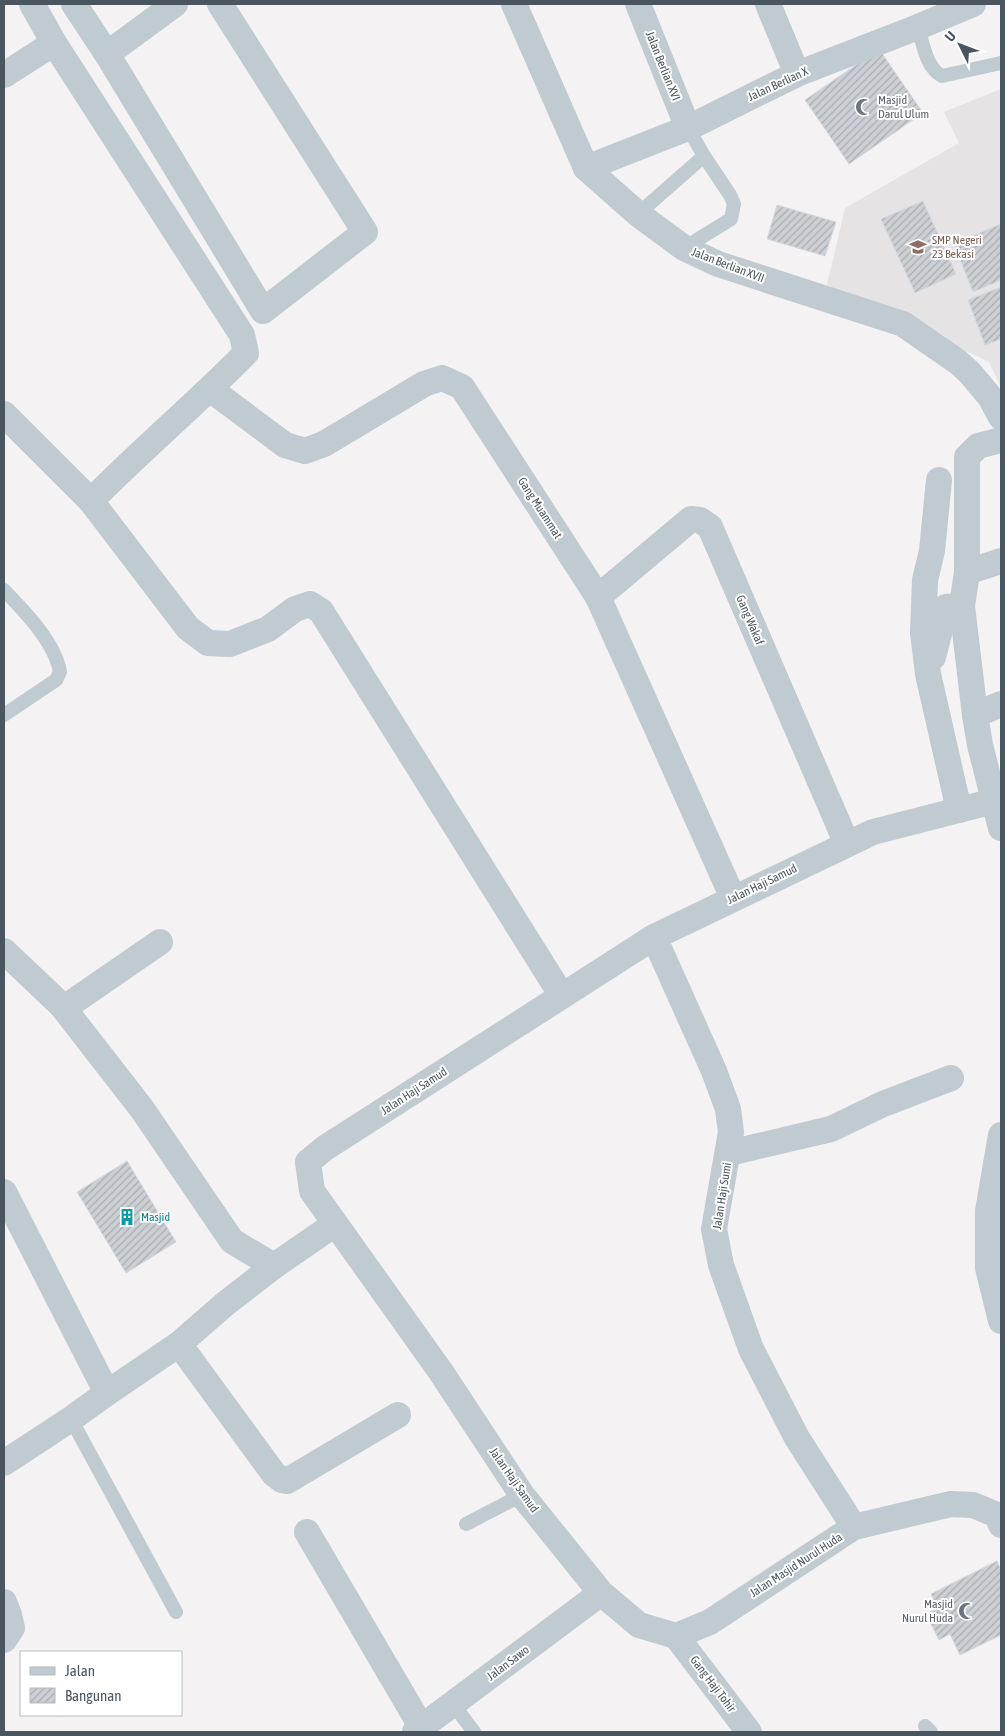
<svg xmlns="http://www.w3.org/2000/svg" width="1005" height="1736" font-family="'Asap Condensed',sans-serif">
  <style>
    .education { fill: #e5e3e4 }
    .building { fill: url(#building-hatch); stroke: #d6d8dd }
    .lines { fill: none; stroke-linecap: round; stroke-linejoin: round }
    .lane { stroke: #c0cad1; stroke-width: 14 }
    .street { stroke: #c0cad1; stroke-width: 26 }
    .labels { text-anchor: middle; stroke-width: 4; stroke-linejoin: round; paint-order: stroke }
    .street-label { font-size: 12px; fill: #495660; stroke: #fff }
    .worship-label { font-size: 12px; fill: #5b616d; stroke: #fff; text-anchor: start }
    .education-label { font-size: 12px; fill: #785e54; stroke: #fff; text-anchor: start }
    .culture-label { font-size: 12px; fill: #0d838f; stroke: #fff; text-anchor: start }
  </style>
  <defs>
    <pattern id="building-hatch" width="6" height="6" patternUnits="userSpaceOnUse" patternTransform="scale(1.25)"><rect width="6" height="6" fill="#cccfd4"/><path d="M-1 1l2-2M0 6l6-6M5 7l2-2" fill="none" stroke="#a8abaf"/></pattern>
  </defs>
  <rect width="100%" height="100%" fill="#f4f2f2"/>
  <polygon class="education" points="1001,89 1001,387 989,362 827,285 845,208 959,143 944,112"/>
  <g class="building">
    <polygon points="879,49 923,113 849,164 805,100"/>
    <polygon points="923,201 956,274 915,293 881,219"/>
    <polygon points="777,205 836,222 825,256 767,239"/>
    <polygon points="1001,224 1001,280 973,292 954,244"/>
    <polygon points="1001,287 1001,339 985,345 968,300"/>
    <polygon points="127,1161 176,1242 126,1273 77,1192"/>
    <polygon points="997,1561 1001,1570 1001,1635 960,1655 950,1634 939,1640 926,1614 938,1608 931,1594"/>
  </g>
  <g class="lines">
    <g class="lane">
      <path d="M918,27C923,43 926,68 942,76L1001,63"/>
      <polyline points="638,214 704,156 688,128"/>
      <polyline points="684,248 731,219 734,204 730,195 704,156"/>
      <path d="M4,590C24,611 55,642 60,672L56,680L4,715"/>
      <polyline points="71,1419 176,1612"/>
      <polyline points="466,1524 522,1495"/>
      <polyline points="453,1704 474,1732"/>
      <polyline points="925,1726 931,1732"/>
    </g>
    <g class="street">
      <path d="M32,4L54,43L242,335L246,353C196,404 141,450 91,501L188,628L208,643L230,644L268,629L295,609L310,604L321,611L562,996"/>
      <polyline points="74,4 107,54 263,311 365,232 220,4"/>
      <polyline points="514,4 586,168 638,214 684,248 718,264 903,324 958,362 970,373 990,397 1001,417"/>
      <polyline points="638,4 688,128"/>
      <polyline points="768,4 797,74"/>
      <polyline points="107,54 175,4"/>
      <polyline points="4,75 54,43"/>
      <polyline points="586,168 688,128 797,74 918,27 973,4"/>
      <polyline points="210,389 285,445 305,451 324,444 424,384 442,378 462,387 598,597 733,898"/>
      <polyline points="4,414 91,501"/>
      <polyline points="1001,440 978,446 967,457 967,572 962,606 975,715 980,745 1001,828"/>
      <polyline points="939,480 932,551 925,580 923,633 928,674 959,810"/>
      <polyline points="967,572 1001,561"/>
      <polyline points="598,597 691,519 700,520 710,527 847,844"/>
      <polyline points="933,657 946,607 962,606"/>
      <polyline points="975,715 1001,704"/>
      <polyline points="994,801 873,832 654,937 325,1148 308,1162 312,1191 441,1372 522,1495 601,1593 639,1625 676,1636 710,1622 854,1527 951,1504 973,1505 997,1515 1001,1525"/>
      <polyline points="654,937 714,1071 728,1109 731,1132 714,1229 721,1265 751,1349 797,1438 854,1527"/>
      <polyline points="4,951 62,1006 142,1109 232,1241 274,1266 335,1224"/>
      <polyline points="62,1006 70,1004 160,942"/>
      <polyline points="1001,1135 988,1211 988,1268 1001,1321"/>
      <polyline points="729,1153 831,1129 883,1104 951,1078"/>
      <polyline points="4,1192 107,1393"/>
      <polyline points="179,1344 274,1474 282,1480 287,1481 398,1415"/>
      <polyline points="4,1463 71,1419 107,1393 179,1344 225,1304 274,1266"/>
      <polyline points="307,1532 422,1728"/>
      <polyline points="4,1602 9,1615 12,1628 4,1640"/>
      <polyline points="676,1636 749,1732"/>
      <polyline points="415,1732 601,1593"/>
    </g>
  </g>
  <defs>
    <g id="mosque-bare" transform="scale(1.35)"><path d="M3.5-4.9A6 6 0 1 0 3.5 4.9A5 5 0 1 1 3.5-4.9Z" fill="#6b7280" stroke="#fff" stroke-width="2.5" paint-order="stroke"/></g>
    <g id="school-bare" transform="scale(1.35)"><path d="M0-5L7-2L0 1L-7-2ZM-4 1L0 2.5L4 1V4Q0 6-4 4Z" fill="#8d6e63" stroke="#fff" stroke-width="2.5" paint-order="stroke"/></g>
    <g id="building-bare" transform="scale(1.35)"><path d="M-4-6H4V6H1V3H-1V6H-4ZM-2.5-4.3h1.7v1.8h-1.7ZM.8-4.3h1.7v1.8H.8ZM-2.5-1h1.7V.8h-1.7ZM.8-1h1.7V.8H.8Z" fill="#0f9aa8" stroke="#fff" stroke-width="2.5" paint-order="stroke"/></g>
  </defs>
  <g fill-rule="evenodd">
    <use href="#mosque-bare" x="864" y="107"/>
    <use href="#school-bare" x="918" y="247"/>
    <use href="#building-bare" x="127" y="1217"/>
    <use href="#mosque-bare" x="967" y="1611"/>
  </g>
  <g class="labels">
    <g class="street-label">
      <text transform="translate(663 66) rotate(68)" y="4">Jalan Berlian XVI</text>
      <text transform="translate(778 84) rotate(-25)" y="4">Jalan Berlian X</text>
      <text transform="translate(728 265) rotate(21)" y="4">Jalan Berlian XVII</text>
      <text transform="translate(540 508) rotate(57)" y="4">Gang Muammat</text>
      <text transform="translate(750 620) rotate(67)" y="4">Gang Wakaf</text>
      <text transform="translate(762 884) rotate(-26)" y="4">Jalan Haji Samud</text>
      <text transform="translate(414 1091) rotate(-33)" y="4">Jalan Haji Samud</text>
      <text transform="translate(722 1196) rotate(-81)" y="4">Jalan Haji Sumi</text>
      <text transform="translate(514 1480) rotate(55)" y="4">Jalan Haji Samud</text>
      <text transform="translate(796 1565) rotate(-33)" y="4">Jalan Masjid Nurul Huda</text>
      <text transform="translate(508 1663) rotate(-37)" y="4">Jalan Sawo</text>
      <text transform="translate(713 1684) rotate(53)" y="4">Gang Haji Tohir</text>
    </g>
    <g class="worship-label">
      <text x="878" y="104">Masjid<tspan x="878" dy="14">Darul Ulum</tspan></text>
      <text x="953" y="1608" text-anchor="end">Masjid<tspan x="953" dy="14">Nurul Huda</tspan></text>
    </g>
    <g class="education-label">
      <text x="932" y="244">SMP Negeri<tspan x="932" dy="14">23 Bekasi</tspan></text>
    </g>
    <g class="culture-label">
      <text x="141" y="1221">Masjid</text>
    </g>
  </g>
  <rect width="1005" height="1736" fill="none" stroke="#495660" stroke-width="10"/>
  <rect x="20" y="1651" width="162" height="65" fill="#ffffff" stroke="#b6bbbf"/>
  <rect x="30" y="1667" width="25" height="8" fill="#c0cad1" stroke="#b6bbbf"/>
  <text x="65" y="1676" font-size="15" fill="#495660">Jalan</text>
  <rect x="30" y="1688" width="25" height="15" fill="url(#building-hatch)" stroke="#b6bbbf"/>
  <text x="65" y="1701" font-size="15" fill="#495660">Bangunan</text>
  <g transform="translate(960 45) rotate(312)" stroke="#ffffff" stroke-width="4" paint-order="stroke">
  <path d="M0-4L9 19L0 12L-9 19Z" fill="#495660"/>
  <text y="-8" font-size="14" font-weight="bold" text-anchor="middle" fill="#495660">U</text>
  </g>
</svg>
